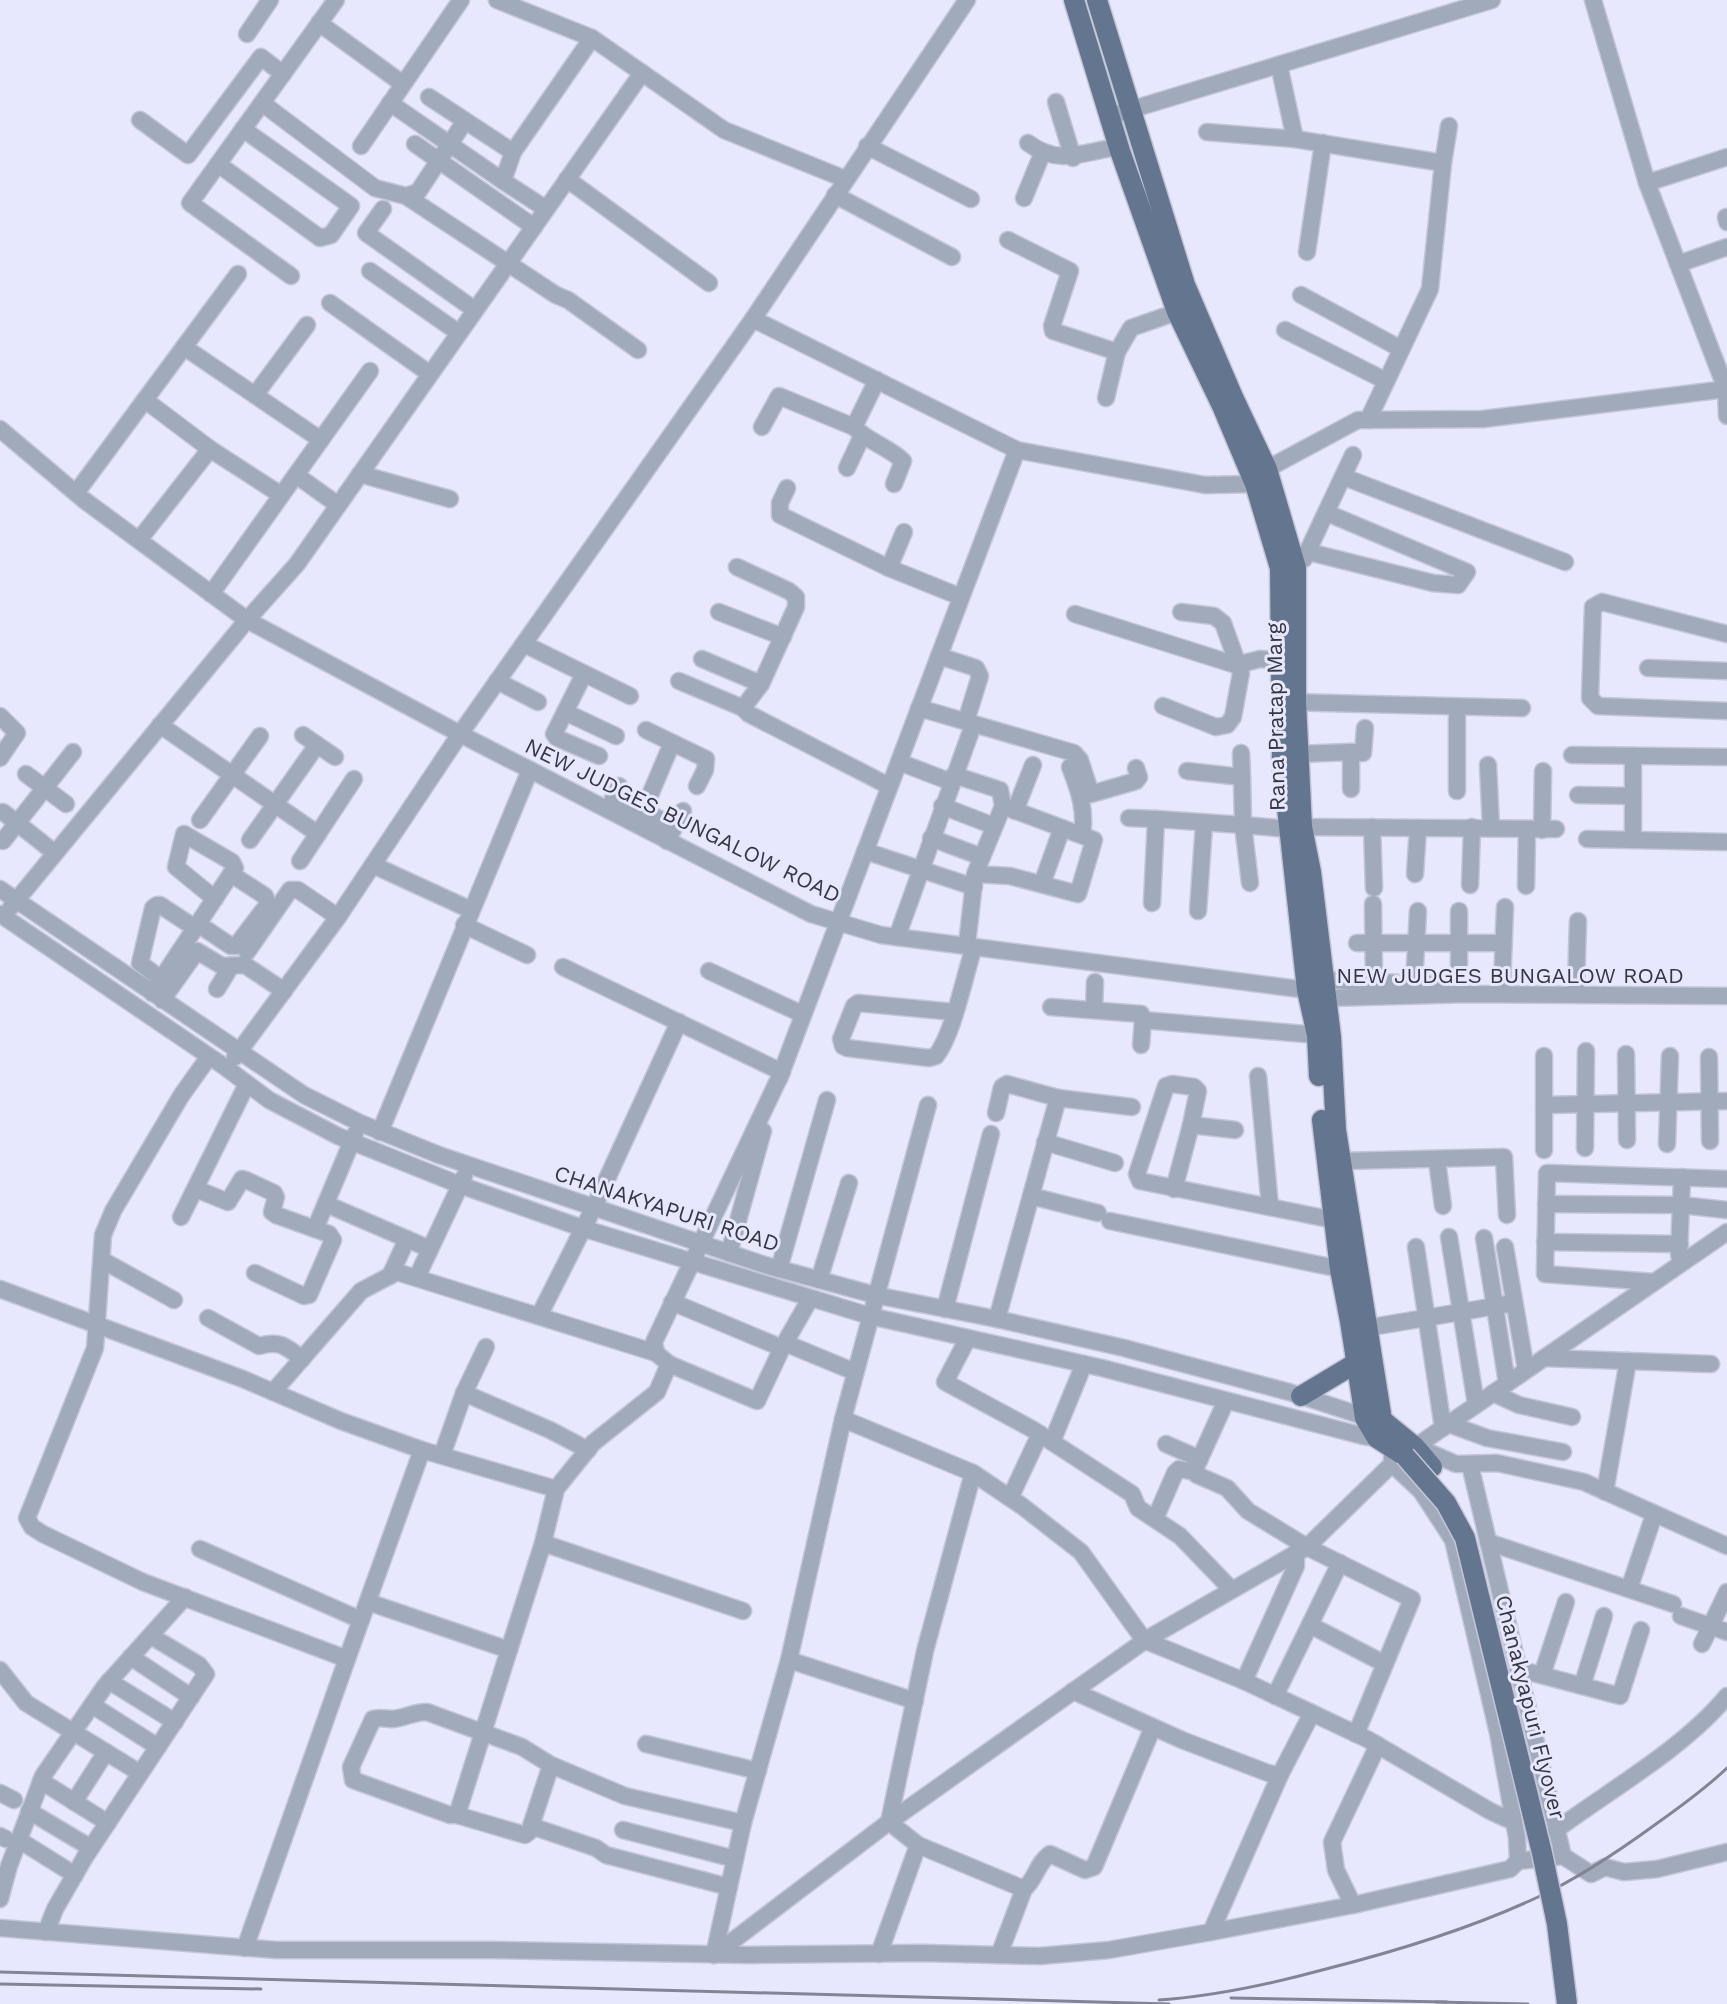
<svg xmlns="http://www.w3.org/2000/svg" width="1727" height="2004" font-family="'Work Sans',sans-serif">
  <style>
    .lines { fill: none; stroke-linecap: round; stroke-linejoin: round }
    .minor-casing { stroke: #c4c5d8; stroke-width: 19 }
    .major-casing { stroke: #c4c5d8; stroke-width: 23 }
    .minor { stroke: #a0aaba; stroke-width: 16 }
    .major { stroke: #63758f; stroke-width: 20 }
    .rail { stroke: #838494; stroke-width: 3 }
    .major-bridge-casing { stroke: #c4c5d8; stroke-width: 23; stroke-linecap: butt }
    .major-bridge { stroke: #63758f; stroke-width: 20 }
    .labels { text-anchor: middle; stroke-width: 6; stroke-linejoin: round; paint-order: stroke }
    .street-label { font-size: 22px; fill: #363743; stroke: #e7e8fd }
  </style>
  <rect width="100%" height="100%" fill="#e7e8fd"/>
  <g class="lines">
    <g class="minor-casing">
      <g id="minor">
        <polyline points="497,0 592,38 724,130 845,179"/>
        <polyline points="1593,0 1647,183 1726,389 1727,416"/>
        <polyline points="319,23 403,84"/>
        <polyline points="247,34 270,0"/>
        <polyline points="1279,65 1295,139"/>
        <polyline points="429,97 513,152 592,38"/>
        <polyline points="1056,102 1073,158"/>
        <polyline points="262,103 375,188 406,196 418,192 465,121"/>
        <polyline points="390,103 503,181"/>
        <polyline points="1110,116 1492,0"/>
        <polyline points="140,120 188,155 261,57 283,74"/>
        <polyline points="1207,132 1295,139 1443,163 1430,289 1368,420"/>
        <path d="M1028,143C1060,167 1084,151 1119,147"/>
        <polyline points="415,144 534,227"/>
        <polyline points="361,146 461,0"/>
        <polyline points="867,146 971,199"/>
        <polyline points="513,152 503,181 546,209"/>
        <polyline points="1443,163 1449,126"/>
        <polyline points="218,164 320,238 331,235 351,206 243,129"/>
        <polyline points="567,179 709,283"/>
        <polyline points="1647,183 1727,157"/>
        <polyline points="835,195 952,257"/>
        <polyline points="406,196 556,295 568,300 638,350"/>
        <polyline points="1024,198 1042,154"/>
        <polyline points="383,209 366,233 475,310"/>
        <polyline points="1726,217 1727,222"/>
        <polyline points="1008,240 1070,271 1052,326 1053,331 1117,352"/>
        <polyline points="1307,252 1323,143"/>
        <polyline points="1678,264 1727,247"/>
        <polyline points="370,271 459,333"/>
        <polyline points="291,276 190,203 336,0"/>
        <polyline points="1301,295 1401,349"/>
        <polyline points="330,303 430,374"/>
        <polyline points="753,319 1017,450 1205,485 1255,484 1267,469 1358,420 1483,419 1727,389"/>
        <polyline points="1285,330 1386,381"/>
        <polyline points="184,347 321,440"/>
        <polyline points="255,395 307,325"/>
        <polyline points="1106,398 1117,352 1131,328 1177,312"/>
        <polyline points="145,400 210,449 281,495"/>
        <path d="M762,427L779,396L854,427C868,442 889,447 903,461L894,484"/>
        <polyline points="854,427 877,380"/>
        <polyline points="0,429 84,500 247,620 460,734 811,914 881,935 1307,990 1326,998 1469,994 1727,996"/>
        <polyline points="847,468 862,436"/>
        <polyline points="360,474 450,499"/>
        <polyline points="296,475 338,505"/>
        <polyline points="1344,477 1565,562"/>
        <polyline points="787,488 780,503 780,515 889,568 961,597"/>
        <polyline points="76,493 238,274"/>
        <polyline points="139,540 210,449"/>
        <polyline points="1309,552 1433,583 1458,585 1467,572 1327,513"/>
        <polyline points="1304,559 1353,455"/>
        <polyline points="737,567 789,591 796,597 796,607 761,684 743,708 749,714 889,786"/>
        <polyline points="889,568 904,532"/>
        <polyline points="211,594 370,371"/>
        <polyline points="719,612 783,637"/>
        <polyline points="1075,614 1236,665 1260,659 1281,660"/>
        <polyline points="1727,634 1602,602 1593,607 1590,698 1598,706 1727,711"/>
        <polyline points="524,644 630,696"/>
        <polyline points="939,656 976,668 980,676 966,721"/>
        <polyline points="702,659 761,684"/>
        <polyline points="1648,668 1727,671"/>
        <polyline points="584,674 554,734 557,738 599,756"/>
        <polyline points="497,681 538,702"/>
        <polyline points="679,681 743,708"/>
        <polyline points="1288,702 1522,708"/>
        <polyline points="1163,706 1216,727 1227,725 1233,717 1241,673 1223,623 1214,616 1181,612"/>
        <polyline points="919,708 1074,753 1080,760 1091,794 1136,781 1139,777 1136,768"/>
        <polyline points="1457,708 1457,791"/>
        <polyline points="565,712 616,736"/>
        <polyline points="0,716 17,733 0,758"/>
        <polyline points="160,725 318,834"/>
        <polyline points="646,730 706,759 705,770 697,786"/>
        <polyline points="303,735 335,757"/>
        <polyline points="1351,752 1363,753 1365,728"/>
        <polyline points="1241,753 1242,777"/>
        <polyline points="1298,754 1351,752 1351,789"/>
        <polyline points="1572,755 1727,757"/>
        <polyline points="899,762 951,782"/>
        <polyline points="1488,765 1491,827"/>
        <path d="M1070,767C1079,790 1086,810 1082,835"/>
        <polyline points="26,774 66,804"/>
        <polyline points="954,775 1000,790 1003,806"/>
        <polyline points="619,786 613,798 675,826 667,841"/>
        <polyline points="1578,795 1633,796"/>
        <polyline points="942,806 994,826"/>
        <polyline points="1015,811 1033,765"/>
        <polyline points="3,812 55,853"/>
        <polyline points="1129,818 1156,819"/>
        <polyline points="200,820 260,736"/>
        <polyline points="639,821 672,743"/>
        <polyline points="675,826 683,811"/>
        <polyline points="1302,827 1556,829"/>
        <polyline points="1372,827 1374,888"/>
        <polyline points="1542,830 1543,771"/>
        <polyline points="931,838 982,857"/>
        <polyline points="1587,839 1727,842"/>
        <polyline points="250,840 317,745"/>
        <polyline points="1633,840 1633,756"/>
        <polyline points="3,841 73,752"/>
        <polyline points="865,851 974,887"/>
        <polyline points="300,861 354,779"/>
        <polyline points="373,865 471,910"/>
        <polyline points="1415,874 1418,828"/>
        <polyline points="1250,883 1243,825 1289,829"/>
        <polyline points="1042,884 1062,828"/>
        <polyline points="1470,885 1472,827"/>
        <polyline points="1526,886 1527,830"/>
        <polyline points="0,889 304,1095 360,1123 439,1155 765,1265 875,1295 997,1319 1124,1348 1289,1392 1372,1419"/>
        <polyline points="1152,903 1156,819 1243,825 1242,777 1187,771"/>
        <polyline points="1373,904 1374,982"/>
        <polyline points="11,907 247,620 297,564 642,73"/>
        <polyline points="1198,911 1204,824"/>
        <polyline points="1459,911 1459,970"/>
        <polyline points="0,914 225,1067 269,1100 338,1136 460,1185 582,1228 870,1316 1102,1368 1363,1436 1377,1438 1382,1435"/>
        <polyline points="198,924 231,946 236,946 268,904 265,896 231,874"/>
        <polyline points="464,925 527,955"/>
        <polyline points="897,937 971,731"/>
        <polyline points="1357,943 1503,943"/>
        <polyline points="967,944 975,874 1003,806 1094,840 1078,894 1010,876 975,874"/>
        <polyline points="247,952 290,890 298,890 338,917"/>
        <polyline points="709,971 802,1014"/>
        <polyline points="161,979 140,963 153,908 157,905 160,905 195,928"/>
        <polyline points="1414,983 1418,911"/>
        <polyline points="1315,985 1324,980 1450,985"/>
        <polyline points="1502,986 1505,907"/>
        <polyline points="1576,988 1578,921"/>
        <polyline points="217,989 231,966"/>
        <polyline points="152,993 231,874 235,868 232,862 184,834 176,867 215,899"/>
        <polyline points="162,1000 197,951 222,966 245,965 284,991"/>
        <polyline points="1051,1007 1141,1014 1143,1020 1317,1035"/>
        <polyline points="1094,1010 1095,982"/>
        <path d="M954,1012L858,1003L854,1006L841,1039L843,1046L847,1048L929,1058L936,1056C954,1032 964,977 974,947"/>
        <polyline points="1141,1045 1143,1020"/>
        <polyline points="1626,1054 1627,1140"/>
        <polyline points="1544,1056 1544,1150"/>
        <polyline points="235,1057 338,917 460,734 753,319 967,0"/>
        <polyline points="1709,1057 1710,1141"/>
        <polyline points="208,1058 181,1096 113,1211 103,1235 95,1348 27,1518 32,1527 43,1534 143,1582 347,1659 245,1948"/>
        <polyline points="1258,1076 1270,1207"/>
        <polyline points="779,1079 1017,450"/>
        <polyline points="1545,1105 1727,1101"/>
        <polyline points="996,1113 1002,1087 1007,1084 1058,1098 1132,1107"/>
        <polyline points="1235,1130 1191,1125 1198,1091 1194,1087 1172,1084 1166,1086 1137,1174 1140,1181 1334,1220"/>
        <polyline points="380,1132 530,770"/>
        <polyline points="1045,1142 1115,1163"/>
        <polyline points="1667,1144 1670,1056"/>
        <polyline points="1585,1148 1586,1051"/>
        <polyline points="1343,1161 1504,1157 1507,1215"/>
        <polyline points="1437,1161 1443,1206"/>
        <polyline points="196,1189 228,1202 242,1179 246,1180 274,1193 276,1197 272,1212 276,1215 315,1229 355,1134"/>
        <polyline points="1174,1189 1191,1125"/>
        <polyline points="1031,1196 1098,1213"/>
        <polyline points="326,1204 430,1249"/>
        <polyline points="1546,1204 1681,1205 1727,1210"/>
        <polyline points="181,1217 247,1084"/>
        <polyline points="1110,1221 1340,1269"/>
        <polyline points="1449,1237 1476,1404"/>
        <polyline points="1484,1238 1507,1383"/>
        <polyline points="1545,1242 1680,1244"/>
        <polyline points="1416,1247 1443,1428"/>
        <polyline points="1505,1247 1526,1370"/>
        <polyline points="729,1253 763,1131"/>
        <polyline points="1679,1255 1682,1177"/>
        <polyline points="102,1260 174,1300"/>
        <polyline points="779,1269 827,1100"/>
        <polyline points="255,1273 304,1296 309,1295 333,1240 329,1234 315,1229"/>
        <polyline points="390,1276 407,1239"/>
        <polyline points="417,1277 464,1177"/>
        <polyline points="819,1280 849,1183"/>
        <polyline points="1654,1282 1545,1274 1547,1173 1727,1179"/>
        <polyline points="0,1289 243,1379 341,1421 422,1450"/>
        <polyline points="672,1302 782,1348"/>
        <polyline points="945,1309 991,1134"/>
        <polyline points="539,1316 594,1207 679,1022"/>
        <path d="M208,1318L259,1346C279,1340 286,1346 302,1359"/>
        <polyline points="997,1319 1058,1098"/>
        <polyline points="1366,1328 1514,1303"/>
        <polyline points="968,1338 945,1382 1032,1429 1132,1494 1138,1508 1180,1536 1231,1589"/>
        <polyline points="785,1343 855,1372"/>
        <polyline points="1544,1358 1711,1364"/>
        <polyline points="669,1364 757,1401 782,1348 810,1299"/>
        <polyline points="273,1392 361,1291 397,1272 656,1353"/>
        <polyline points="464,1393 550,1430 588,1450"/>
        <polyline points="1493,1393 1519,1405 1572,1417"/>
        <polyline points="1226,1401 1196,1467 1197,1475 1227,1488 1248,1511 1307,1547 1412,1599 1356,1734"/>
        <polyline points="843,1419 973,1473 925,1651 889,1822 918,1845 879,1954"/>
        <polyline points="1449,1424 1487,1438 1563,1452"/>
        <polyline points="1052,1442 1084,1364"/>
        <polyline points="1166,1444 1200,1459"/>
        <polyline points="1415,1447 1727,1232"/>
        <polyline points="1417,1447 1456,1464 1497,1463 1584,1482 1727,1546"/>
        <polyline points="442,1455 464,1393 486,1347"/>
        <polyline points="1470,1465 1563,1856 1518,1861"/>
        <polyline points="973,1473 1022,1506 1081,1552 1144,1640 1244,1681 1367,1739 1490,1811 1514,1822"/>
        <polyline points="556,1489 543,1543 743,1611"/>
        <polyline points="1605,1492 1628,1361"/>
        <polyline points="1010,1498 1040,1434"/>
        <polyline points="1155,1519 1175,1473 1179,1469 1195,1472"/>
        <polyline points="1488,1542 1673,1604"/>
        <polyline points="200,1549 361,1620"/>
        <polyline points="1629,1589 1654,1515"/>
        <polyline points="368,1602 509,1650 543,1543"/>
        <polyline points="1681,1616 1727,1632"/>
        <polyline points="1310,1625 1385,1664"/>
        <polyline points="1702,1644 1727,1592"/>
        <polyline points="131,1657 191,1697"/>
        <polyline points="347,1659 422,1450 556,1489 593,1443 657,1392 669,1364 656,1353 654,1342 782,1072 563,967"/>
        <polyline points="789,1660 915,1701"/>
        <polyline points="1518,1669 1620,1696 1641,1630"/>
        <polyline points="0,1670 26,1703 140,1773"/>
        <polyline points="1542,1675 1566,1602"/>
        <polyline points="109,1681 175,1722"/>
        <polyline points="1244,1681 1296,1566 1296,1552"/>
        <polyline points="1582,1686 1604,1616"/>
        <polyline points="1073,1691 1182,1740 1268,1773 1280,1775 1312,1713"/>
        <polyline points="1275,1696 1340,1563"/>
        <polyline points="92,1705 158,1747"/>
        <polyline points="646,1744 758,1771"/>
        <path d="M551,1765L529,1832L525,1835L457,1815H450L353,1780L351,1767L373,1719C381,1717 386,1719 393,1719C404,1718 414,1712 427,1712L522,1747L551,1765L625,1796L743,1823"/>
        <polyline points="41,1781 108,1823"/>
        <polyline points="0,1793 14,1800"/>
        <polyline points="74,1802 106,1752"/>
        <polyline points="29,1811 91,1848"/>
        <polyline points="457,1815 509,1650"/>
        <polyline points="531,1826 596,1848 606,1855 729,1887"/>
        <polyline points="623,1830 735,1859"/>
        <path d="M1556,1830C1610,1790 1684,1748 1727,1696"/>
        <polyline points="0,1836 6,1839"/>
        <polyline points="19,1840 75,1875"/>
        <path d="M918,1845L1024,1889C1036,1879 1037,1863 1050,1854L1085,1870L1094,1867L1153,1727"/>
        <polyline points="1563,1856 1591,1874 1605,1867 1624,1872 1657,1869 1727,1852"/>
        <polyline points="0,1899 9,1866 43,1776 105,1686 185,1597"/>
        <polyline points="1353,1905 1336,1870 1332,1842 1378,1745"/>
        <polyline points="0,1928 276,1950 492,1950 750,1955 922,1953 1040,1956 1109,1950 1211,1932 1353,1905 1510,1869 1518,1861 1517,1838 1498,1733 1453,1540 1421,1491 1392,1464 1392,1447"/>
        <polyline points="46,1932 55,1909 85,1857 206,1674 199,1665 151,1636"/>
        <polyline points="1211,1932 1280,1775"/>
        <polyline points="714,1955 743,1823 789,1660 843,1419 928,1105"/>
        <polyline points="714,1955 889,1822 1147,1639 1307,1547 1392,1464"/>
        <polyline points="999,1955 1024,1889"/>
      </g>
    </g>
    <g class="major-casing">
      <g id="major">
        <polyline points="1074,0 1120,151 1177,312 1223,408 1255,484 1280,568 1282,762 1307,990 1317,1035 1319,1076"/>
        <polyline points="1097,0 1185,285 1233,397 1267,469 1296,568 1296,702 1302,827 1311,872 1331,1037 1336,1130 1382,1420 1415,1447 1432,1467"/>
        <polyline points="1322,1120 1340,1269 1350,1321 1365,1418 1377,1438 1405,1456"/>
        <polyline points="1301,1396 1356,1363"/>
      </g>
    </g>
    <use href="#minor" class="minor"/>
    <use href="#major" class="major"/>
    <g class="rail">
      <polyline points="0,1972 1169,2004"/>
      <polyline points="0,1984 261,1989"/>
      <polyline points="1231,1998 1447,2002"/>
      <path d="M1159,2000C1216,1996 1271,1984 1326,1969C1397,1951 1470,1929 1538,1897C1579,1878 1619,1851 1656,1824C1680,1807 1705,1789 1727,1768"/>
      <polyline points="1436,2002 1528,2004"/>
    </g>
    <g class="major-bridge-casing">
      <polyline id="major-bridge" points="1405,1456 1446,1503 1465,1538 1542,1853 1557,1924 1567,2004"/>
    </g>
    <use href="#major-bridge" class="major-bridge"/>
  </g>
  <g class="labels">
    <g class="street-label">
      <text transform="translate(1275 717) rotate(-91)" y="8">Rana Pratap Marg</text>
      <text transform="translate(683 820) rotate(26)" y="8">NEW JUDGES BUNGALOW ROAD</text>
      <text x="1510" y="983">NEW JUDGES BUNGALOW ROAD</text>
      <text transform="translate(667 1208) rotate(18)" y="8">CHANAKYAPURI ROAD</text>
      <text transform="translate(1531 1707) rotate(76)" y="8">Chanakyapuri Flyover</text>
    </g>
  </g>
</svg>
